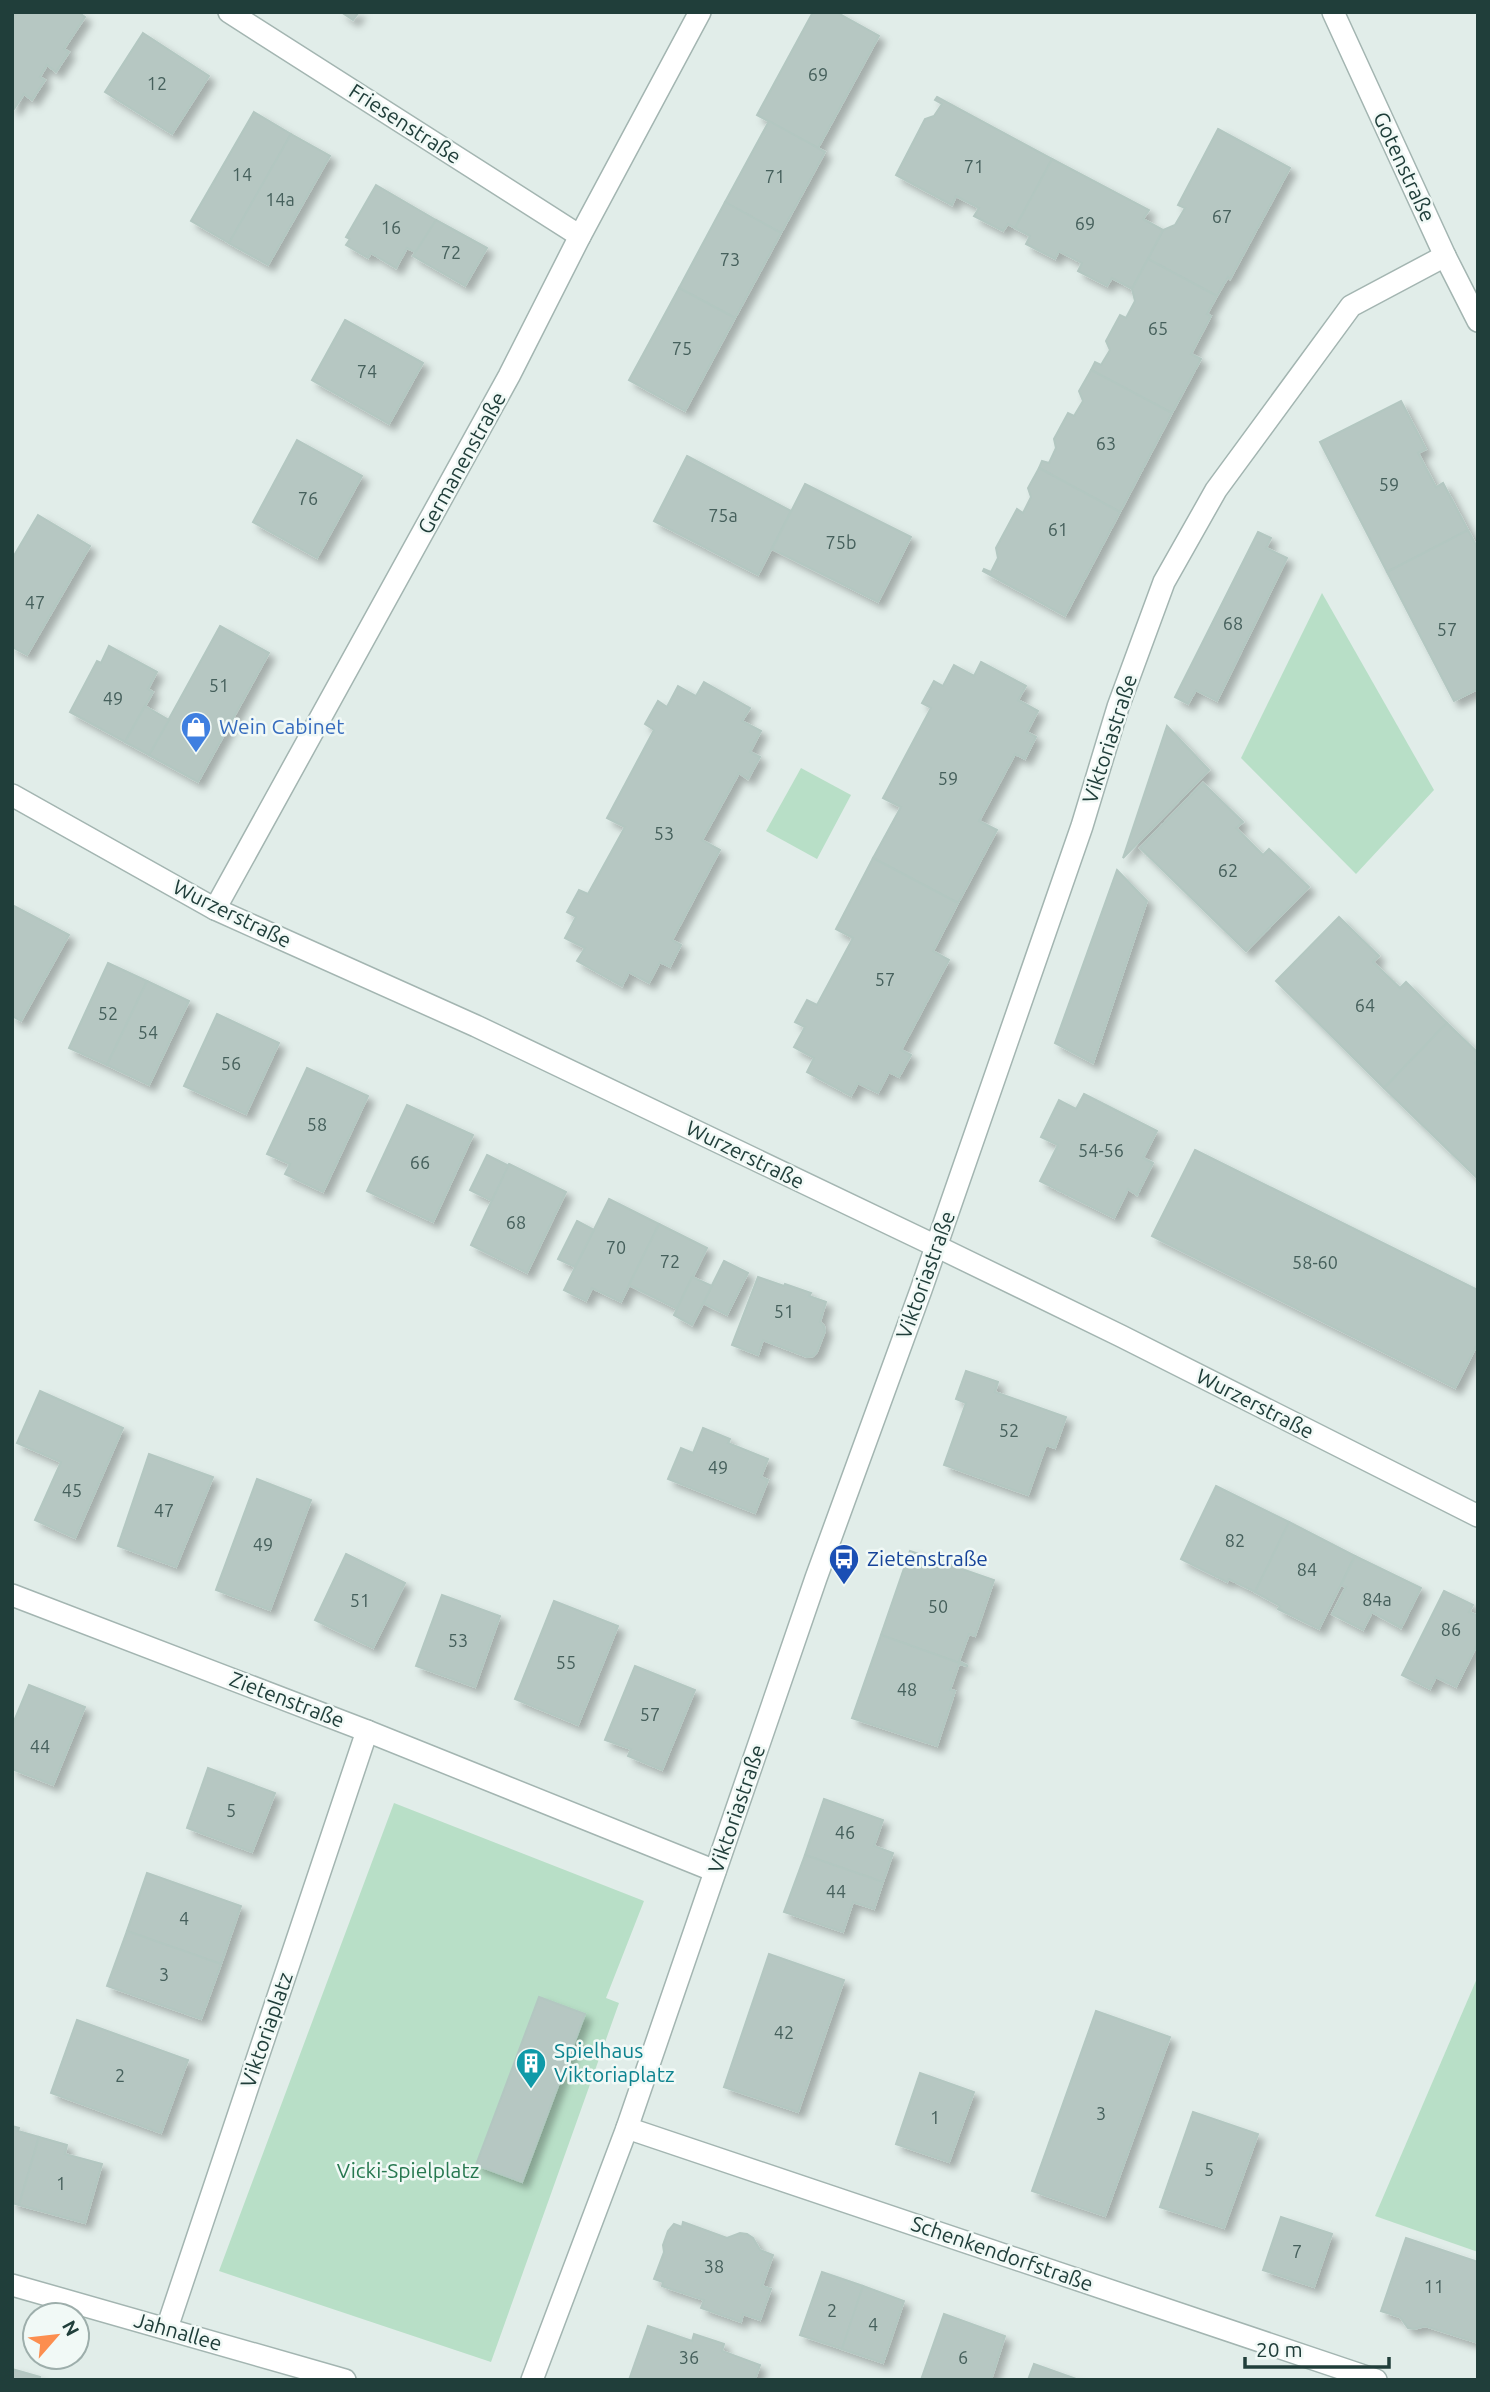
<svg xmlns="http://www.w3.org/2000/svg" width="1490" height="2392" font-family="Ubuntu,sans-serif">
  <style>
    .green { fill: #b8dfc7 }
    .building { fill: #b6c7c2; stroke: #b3c7c1; stroke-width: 2; filter: url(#shadow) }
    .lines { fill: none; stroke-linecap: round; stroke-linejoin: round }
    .minor-casing { stroke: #a3b5b1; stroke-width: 24 }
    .minor { stroke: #fff; stroke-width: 21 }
    .labels { text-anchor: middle; stroke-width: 5; stroke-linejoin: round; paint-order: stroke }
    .number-label { font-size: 18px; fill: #46605c }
    .street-label { font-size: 21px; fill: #203e3a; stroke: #f1f9f6 }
    .shop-label { font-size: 21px; fill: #366cbe; stroke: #f1f9f6; text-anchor: start }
    .transit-label { font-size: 21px; fill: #164399; stroke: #f1f9f6; text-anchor: start }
    .culture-label { font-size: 21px; fill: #0d838f; stroke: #f1f9f6; text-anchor: start }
    .park-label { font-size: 21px; fill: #277850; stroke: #f1f9f6 }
  </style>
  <defs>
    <filter id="shadow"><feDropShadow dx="6" dy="6" stdDeviation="3.5" flood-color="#0004"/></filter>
  </defs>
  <rect width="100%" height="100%" fill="#e1ede9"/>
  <g class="green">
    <polygon points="1322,593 1434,790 1356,874 1241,758"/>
    <polygon points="801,768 851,795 817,859 766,831"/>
    <polygon points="394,1803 644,1901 606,1998 619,2003 491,2362 219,2271"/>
    <polygon points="1478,1976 1478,2252 1375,2216"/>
  </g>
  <g class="building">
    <polygon points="12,12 78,12 85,17 64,49 69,52 56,72 47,65 40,77 45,80 32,100 24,94 14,109 12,108"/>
    <polygon points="341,12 359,12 353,20"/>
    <polygon points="813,12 836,12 879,36 818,148 757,115"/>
    <polygon points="143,33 209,76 172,134 105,92"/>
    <polygon points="937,97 1052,159 1015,228 1008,224 1003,231 974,216 979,208 956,196 952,205 896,175 925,119 934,116 942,104 935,100"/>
    <polygon points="254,112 291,134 229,243 191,221"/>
    <polygon points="769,121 825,152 781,233 725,202"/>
    <polygon points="1218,129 1290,168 1230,279 1228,277 1217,296 1148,259 1163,230 1175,225 1185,208 1178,205"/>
    <polygon points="291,134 330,156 268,265 229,243"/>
    <polygon points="1052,159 1149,210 1143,219 1163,230 1132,289 1112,278 1107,286 1078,271 1082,263 1059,251 1055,259 1026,244 1030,236 1015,228"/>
    <polygon points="376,185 436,220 417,253 407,248 396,268 371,253 368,258 346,245 350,239 346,237"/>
    <polygon points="725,202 781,233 735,318 679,288"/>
    <polygon points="436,220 487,248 465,286 413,256"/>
    <polygon points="1148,259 1217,296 1207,314 1211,316 1191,354 1201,359 1172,413 1091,370 1095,362 1101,365 1110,350 1106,341 1120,315 1126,318 1135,301 1132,289"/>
    <polygon points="679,288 735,318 685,411 629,380"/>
    <polygon points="345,320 423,363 389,424 312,380"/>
    <polygon points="1091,370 1172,413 1120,512 1039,468 1042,461 1049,463 1056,448 1054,439 1068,413 1074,416 1083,401 1079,391"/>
    <polygon points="1401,401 1426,449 1418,453 1436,487 1443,483 1468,530 1387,572 1320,442"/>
    <polygon points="297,440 362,476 317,558 253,522"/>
    <polygon points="687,456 791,511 758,575 654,521"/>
    <polygon points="1039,468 1120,512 1065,616 983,571 984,569 991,572 998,558 996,548 1017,509 1023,513 1031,497 1028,488"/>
    <polygon points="805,484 911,537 878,602 772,549"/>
    <polygon points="38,515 90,546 27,655 12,647 12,559"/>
    <polygon points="1468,530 1478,549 1478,689 1454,701 1387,572"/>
    <polygon points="1258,532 1271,538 1266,548 1287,558 1217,701 1196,690 1188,704 1175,697"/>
    <polygon points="220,626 269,653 198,782 149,755"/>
    <polygon points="109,646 157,672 148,689 153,692 125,742 70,712 97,661 101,663"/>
    <polygon points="981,662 1026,686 1018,700 1038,711 1027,732 1036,737 1025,759 1015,754 979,821 997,830 958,903 873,858 901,807 883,798 931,708 922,703 934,681 943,686 954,665 974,676"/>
    <polygon points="704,682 750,708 742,721 761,731 750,752 760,757 748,779 739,773 702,840 720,850 672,940 681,945 670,967 660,962 649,983 629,972 622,986 577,961 585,948 565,938 576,917 567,912 579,890 588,894 625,827 607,818 654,730 645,724 658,701 667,707 678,686 696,696"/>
    <polygon points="145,706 169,720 149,755 125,742"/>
    <polygon points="1167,726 1209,770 1123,858"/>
    <polygon points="1203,783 1243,822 1236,828 1263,855 1269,849 1309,887 1246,951 1140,848"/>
    <polygon points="873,858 958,903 933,951 949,960 901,1050 911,1055 899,1077 889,1072 878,1093 858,1083 851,1096 807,1072 814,1058 794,1047 805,1027 795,1022 807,1000 817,1005 853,938 836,929"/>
    <polygon points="1117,870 1147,901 1093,1063 1055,1043"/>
    <polygon points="12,905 69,935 21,1021 12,1016"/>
    <polygon points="1339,917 1379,956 1373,962 1400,988 1406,982 1447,1023 1384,1088 1276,981"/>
    <polygon points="108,963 147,981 107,1065 69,1048"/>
    <polygon points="147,981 189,1001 149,1085 107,1065"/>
    <polygon points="217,1014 279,1043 246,1114 184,1086"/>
    <polygon points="1447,1023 1478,1053 1478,1060 1475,1063 1478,1066 1478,1179 1384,1088"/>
    <polygon points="307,1068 368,1096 323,1192 285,1174 290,1164 267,1154"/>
    <polygon points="1084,1094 1157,1131 1143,1158 1153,1163 1137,1195 1128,1189 1114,1218 1040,1181 1058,1145 1041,1137 1059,1100 1076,1109"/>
    <polygon points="407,1105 473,1135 433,1222 367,1191"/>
    <polygon points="1195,1150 1478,1290 1478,1343 1455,1388 1152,1236"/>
    <polygon points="487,1155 509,1166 492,1201 470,1190"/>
    <polygon points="509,1164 566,1192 527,1273 471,1245"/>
    <polygon points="609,1199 659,1224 621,1302 592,1288 586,1301 564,1290"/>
    <polygon points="577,1221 594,1230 575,1267 558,1259"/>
    <polygon points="659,1224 707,1248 677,1309 629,1285"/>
    <polygon points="724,1261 748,1273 727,1315 703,1303"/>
    <polygon points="692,1277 712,1286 692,1325 674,1315"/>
    <polygon points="758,1277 784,1286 785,1284 811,1293 809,1296 826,1302 820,1322 824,1326 825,1331 817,1352 813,1356 807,1357 763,1340 758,1355 732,1345"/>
    <polygon points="966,1371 998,1382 995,1392 1066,1417 1055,1448 1046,1445 1028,1495 944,1465 966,1403 956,1399"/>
    <polygon points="40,1391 123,1428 75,1538 35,1520 61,1462 17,1443"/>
    <polygon points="703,1428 730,1439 728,1443 768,1459 761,1477 768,1480 755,1513 668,1479 681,1448 693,1453"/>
    <polygon points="149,1454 213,1477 176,1567 118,1546"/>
    <polygon points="257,1479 311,1500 270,1610 216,1590"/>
    <polygon points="1216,1486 1289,1522 1255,1592 1229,1579 1227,1582 1181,1559"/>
    <polygon points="1289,1522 1355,1556 1319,1629 1278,1609 1280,1606 1255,1592"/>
    <polygon points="910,1551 994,1580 975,1636 969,1634 959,1661 968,1666 881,1635"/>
    <polygon points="346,1554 405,1583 373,1648 315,1620"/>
    <polygon points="1355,1556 1421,1588 1401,1628 1372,1612 1363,1630 1332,1614 1346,1587 1341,1585"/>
    <polygon points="1444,1591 1473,1605 1469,1612 1478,1616 1478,1643 1456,1687 1436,1677 1430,1689 1402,1675"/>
    <polygon points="442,1595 500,1616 475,1687 416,1666"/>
    <polygon points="554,1601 618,1626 578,1725 515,1699"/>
    <polygon points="881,1635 968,1666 959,1664 950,1690 955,1691 937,1746 852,1718"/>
    <polygon points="635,1666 695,1690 662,1770 628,1756 631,1749 605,1740"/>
    <polygon points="29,1685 85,1707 53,1785 12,1769 12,1726"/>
    <polygon points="208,1768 275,1793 252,1852 187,1828"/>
    <polygon points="824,1799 883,1820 874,1846 893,1853 883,1882 805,1855"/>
    <polygon points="805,1855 883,1882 874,1909 853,1902 843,1932 784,1912"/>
    <polygon points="147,1873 241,1906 221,1964 127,1931"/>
    <polygon points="127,1931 221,1964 201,2019 107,1986"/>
    <polygon points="769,1954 844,1980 798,2112 724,2087"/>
    <polygon points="539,1997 585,2014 522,2182 476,2165"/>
    <polygon points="1096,2011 1170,2037 1105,2216 1032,2191"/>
    <polygon points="77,2020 188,2060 161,2133 51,2093"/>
    <polygon points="920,2073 974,2092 949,2162 896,2144"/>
    <polygon points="1193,2112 1258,2134 1224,2228 1160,2207"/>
    <polygon points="12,2126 19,2128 18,2131 39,2137 19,2205 12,2203"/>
    <polygon points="39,2137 67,2145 65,2154 102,2164 85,2223 19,2205"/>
    <polygon points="1281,2217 1332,2234 1314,2287 1263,2270"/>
    <polygon points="683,2222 727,2238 740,2233 747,2234 753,2238 760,2250 773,2255 762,2286 771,2289 760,2320 743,2314 741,2322 701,2308 704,2300 662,2286 663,2282 654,2279 664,2252 663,2245 668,2231 674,2224 682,2227"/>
    <polygon points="1406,2238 1478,2262 1478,2343 1425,2326 1414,2329 1408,2328 1400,2317 1381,2311"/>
    <polygon points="822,2272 863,2286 842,2349 800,2335"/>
    <polygon points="863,2286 904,2301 883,2363 842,2349"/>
    <polygon points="944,2314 1005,2336 991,2380 921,2380"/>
    <polygon points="648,2326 692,2341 694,2334 724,2344 722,2351 760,2365 755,2380 629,2380"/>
    <polygon points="1034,2364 1079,2380 1028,2380"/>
    <polygon points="12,2369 40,2377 39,2380 12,2380"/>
  </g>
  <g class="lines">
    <g class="minor-casing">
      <g id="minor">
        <polyline points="229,12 580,236"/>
        <polyline points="1333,12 1445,256 1478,321"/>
        <polyline points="12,795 215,909 476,1026 936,1246 1121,1336 1478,1516"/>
        <polyline points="215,909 509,376 580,236 700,12"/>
        <polyline points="12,1595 367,1731 715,1871"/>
        <polyline points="627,2128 1376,2380"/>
        <polyline points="12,2285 345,2380"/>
        <polyline points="167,2328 367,1731"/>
        <polyline points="532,2380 627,2128 816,1578 921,1290 1082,826 1118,707 1164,582 1216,490 1351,306 1445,256"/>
      </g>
    </g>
    <use href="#minor" class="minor"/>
  </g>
  <defs>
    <g id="shop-pin" transform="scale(1.575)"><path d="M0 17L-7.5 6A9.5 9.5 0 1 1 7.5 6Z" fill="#3f7fe0" stroke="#f1f9f6"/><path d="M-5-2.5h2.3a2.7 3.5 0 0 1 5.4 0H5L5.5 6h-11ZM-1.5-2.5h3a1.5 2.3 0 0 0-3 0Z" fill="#fff"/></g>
    <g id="bus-pin" transform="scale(1.575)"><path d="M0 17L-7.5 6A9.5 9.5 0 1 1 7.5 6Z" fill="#1a4fb4" stroke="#f1f9f6"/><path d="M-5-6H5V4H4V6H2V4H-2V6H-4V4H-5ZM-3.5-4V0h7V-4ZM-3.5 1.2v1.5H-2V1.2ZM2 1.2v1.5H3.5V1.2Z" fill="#fff"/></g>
    <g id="building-pin" transform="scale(1.575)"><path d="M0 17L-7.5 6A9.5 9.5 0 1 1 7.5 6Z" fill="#0f9aa8" stroke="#f1f9f6"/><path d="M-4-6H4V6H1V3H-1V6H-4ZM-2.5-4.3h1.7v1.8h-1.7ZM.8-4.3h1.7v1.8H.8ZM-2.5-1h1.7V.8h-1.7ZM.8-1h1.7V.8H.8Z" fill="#fff"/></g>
  </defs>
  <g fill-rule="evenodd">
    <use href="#shop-pin" x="196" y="727"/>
    <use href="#bus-pin" x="844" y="1559"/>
    <use href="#building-pin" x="531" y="2063"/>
  </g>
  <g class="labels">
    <g class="number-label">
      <text x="818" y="81">69</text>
      <text x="157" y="90">12</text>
      <text x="974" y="173">71</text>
      <text x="242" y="181">14</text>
      <text x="775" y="183">71</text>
      <text x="280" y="206">14a</text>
      <text x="1222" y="223">67</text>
      <text x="1085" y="230">69</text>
      <text x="391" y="234">16</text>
      <text x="451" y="259">72</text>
      <text x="730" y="266">73</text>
      <text x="1158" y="335">65</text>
      <text x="682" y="355">75</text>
      <text x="367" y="378">74</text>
      <text x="1106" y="450">63</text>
      <text x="1389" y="491">59</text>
      <text x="308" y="505">76</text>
      <text x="723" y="522">75a</text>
      <text x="1058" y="536">61</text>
      <text x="841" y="549">75b</text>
      <text x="35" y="609">47</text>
      <text x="1233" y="630">68</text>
      <text x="1447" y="636">57</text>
      <text x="219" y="692">51</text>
      <text x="113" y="705">49</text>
      <text x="948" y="785">59</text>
      <text x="664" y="840">53</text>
      <text x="1228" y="877">62</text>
      <text x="885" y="986">57</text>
      <text x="1365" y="1012">64</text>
      <text x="108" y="1020">52</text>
      <text x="148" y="1039">54</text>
      <text x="231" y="1070">56</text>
      <text x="317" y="1131">58</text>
      <text x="1101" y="1157">54-56</text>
      <text x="420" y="1169">66</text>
      <text x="516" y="1229">68</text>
      <text x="616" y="1254">70</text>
      <text x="670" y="1268">72</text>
      <text x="1315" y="1269">58-60</text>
      <text x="784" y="1318">51</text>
      <text x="1009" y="1437">52</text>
      <text x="718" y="1474">49</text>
      <text x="72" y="1497">45</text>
      <text x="164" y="1517">47</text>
      <text x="1235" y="1547">82</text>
      <text x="263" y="1551">49</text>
      <text x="1307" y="1576">84</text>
      <text x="1377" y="1606">84a</text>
      <text x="360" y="1607">51</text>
      <text x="938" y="1613">50</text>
      <text x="1451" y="1636">86</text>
      <text x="458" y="1647">53</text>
      <text x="566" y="1669">55</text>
      <text x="907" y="1696">48</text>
      <text x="650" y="1721">57</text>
      <text x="40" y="1753">44</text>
      <text x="231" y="1817">5</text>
      <text x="845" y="1839">46</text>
      <text x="836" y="1898">44</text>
      <text x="184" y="1925">4</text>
      <text x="164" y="1981">3</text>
      <text x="784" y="2039">42</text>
      <text x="120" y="2082">2</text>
      <text x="1101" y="2120">3</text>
      <text x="935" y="2124">1</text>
      <text x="1209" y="2176">5</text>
      <text x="61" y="2190">1</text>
      <text x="1297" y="2258">7</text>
      <text x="714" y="2273">38</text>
      <text x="1434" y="2293">11</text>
      <text x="832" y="2317">2</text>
      <text x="873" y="2331">4</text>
      <text x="689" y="2364">36</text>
      <text x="963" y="2364">6</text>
    </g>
    <g class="street-label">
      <text transform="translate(405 124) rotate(33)" y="7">Friesenstraße</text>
      <text transform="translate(1404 167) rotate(65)" y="7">Gotenstraße</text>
      <text transform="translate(462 463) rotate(-61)" y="7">Germanenstraße</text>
      <text transform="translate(1110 739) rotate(-72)" y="7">Viktoriastraße</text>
      <text transform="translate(232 914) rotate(26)" y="7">Wurzerstraße</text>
      <text transform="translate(745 1155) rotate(26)" y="7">Wurzerstraße</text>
      <text transform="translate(926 1275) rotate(-70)" y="7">Viktoriastraße</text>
      <text transform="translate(1255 1404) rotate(27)" y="7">Wurzerstraße</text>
      <text transform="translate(287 1700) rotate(21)" y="7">Zietenstraße</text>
      <text transform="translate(737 1809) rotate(-71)" y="7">Viktoriastraße</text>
      <text transform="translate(267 2030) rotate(-71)" y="7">Viktoriaplatz</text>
      <text transform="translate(1002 2254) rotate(19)" y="7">Schenkendorfstraße</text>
      <text transform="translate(178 2332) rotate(16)" y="7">Jahnallee</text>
    </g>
    <g class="shop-label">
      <text x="219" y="734">Wein Cabinet</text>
    </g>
    <g class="transit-label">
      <text x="867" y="1566">Zietenstraße</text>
    </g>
    <g class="culture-label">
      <text x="554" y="2058">Spielhaus<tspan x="554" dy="24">Viktoriaplatz</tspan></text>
    </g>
    <g class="park-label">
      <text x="408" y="2178">Vicki-Spielplatz</text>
    </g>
  </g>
  <rect width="1490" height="2392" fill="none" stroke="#203e3a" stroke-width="28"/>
  <g transform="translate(56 2336) rotate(62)"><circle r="33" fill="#f1f9f6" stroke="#9daeab" stroke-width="2"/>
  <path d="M0-5L12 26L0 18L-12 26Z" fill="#fc8e4f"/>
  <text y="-10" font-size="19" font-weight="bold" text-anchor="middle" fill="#203e3a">N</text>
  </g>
  <path d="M1245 2357v10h144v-10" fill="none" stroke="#203e3a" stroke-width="3.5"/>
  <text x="1256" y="2357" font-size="21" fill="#203e3a" stroke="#f1f9f6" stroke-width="5" paint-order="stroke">20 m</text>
</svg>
